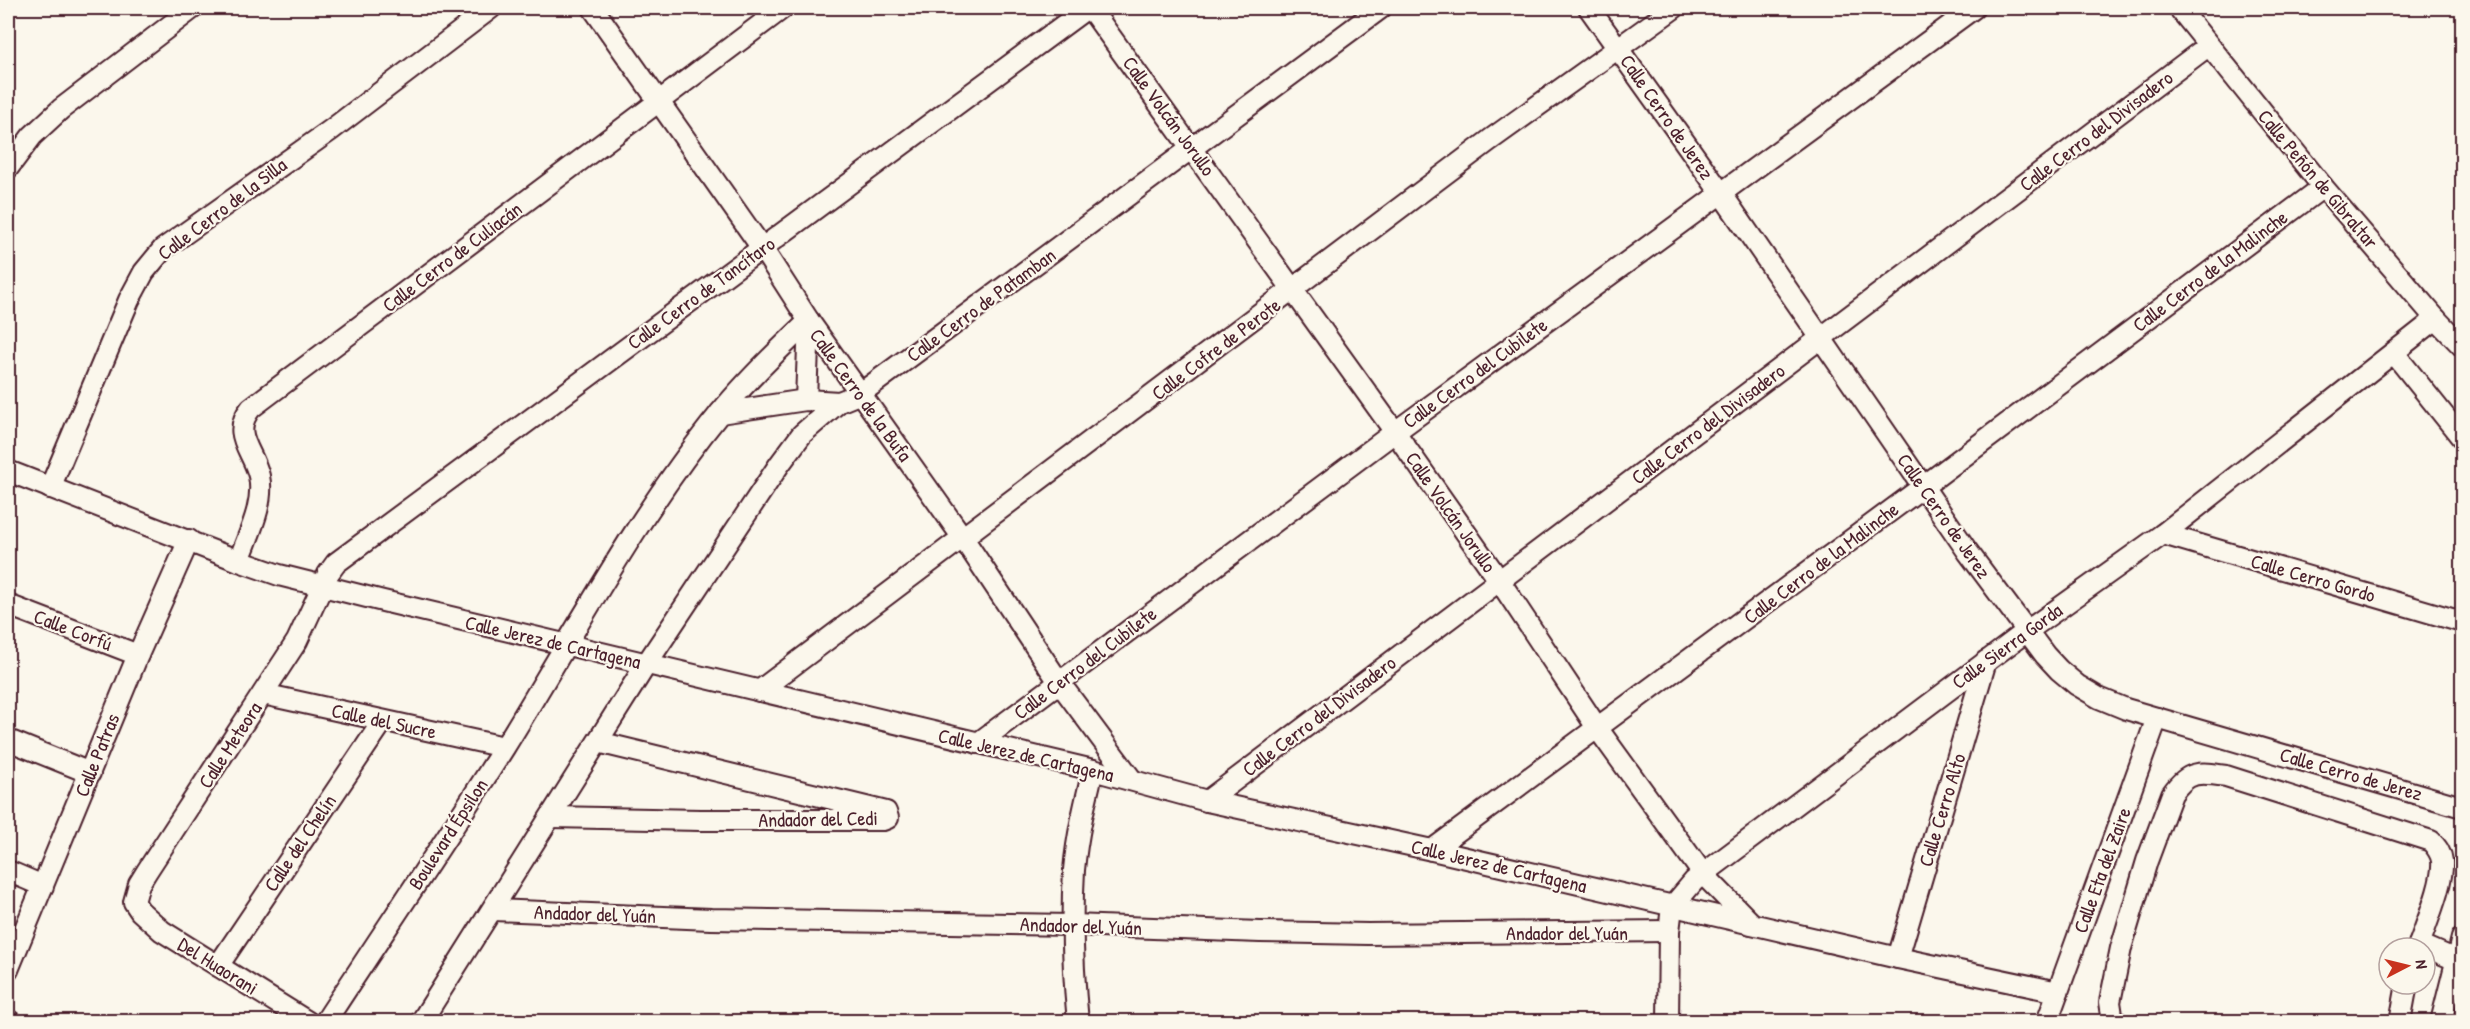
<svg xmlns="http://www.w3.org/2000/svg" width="2470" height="1029" font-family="'Patrick Hand',sans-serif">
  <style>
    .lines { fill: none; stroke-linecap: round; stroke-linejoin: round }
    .minor-casing { stroke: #4a1f2b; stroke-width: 24 }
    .minor { stroke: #fbf7ec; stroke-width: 20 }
    .labels { text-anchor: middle; stroke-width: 4.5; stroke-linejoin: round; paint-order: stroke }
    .street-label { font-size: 20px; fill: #4a1f2b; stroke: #fbf7ec }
  </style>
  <rect width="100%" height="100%" fill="#fbf7ec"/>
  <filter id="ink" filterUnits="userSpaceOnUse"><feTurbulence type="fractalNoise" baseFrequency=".0167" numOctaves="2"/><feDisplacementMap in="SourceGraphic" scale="12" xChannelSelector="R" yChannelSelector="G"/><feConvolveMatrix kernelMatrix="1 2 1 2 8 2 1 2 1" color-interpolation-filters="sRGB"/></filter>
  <g filter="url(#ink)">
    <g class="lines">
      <g class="minor-casing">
        <g id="minor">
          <polyline points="593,8 762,248 809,321 963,538 1059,682 1132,780"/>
          <polyline points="1090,8 1395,432 1499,580 1598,729 1703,874 1752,924"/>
          <polyline points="1589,8 1721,193 1968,552 2045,655 2059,670 2077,685 2099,698 2126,709 2462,807"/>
          <polyline points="2179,8 2323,187 2436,319 2462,346"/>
          <polyline points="8,168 32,136 61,109 193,8"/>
          <polyline points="2394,353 2462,438"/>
          <polyline points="806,400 809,321"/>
          <polyline points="720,413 806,400 839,402"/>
          <polyline points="8,471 239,561 279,575 383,601 1093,770 1207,801 1432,850 1898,958 2058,992"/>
          <polyline points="50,488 129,300 144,272 163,249 331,130 491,8"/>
          <polyline points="2163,534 2462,622"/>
          <path d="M239,561C248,535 265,504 259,476C253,450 230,434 251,408L783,8"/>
          <polyline points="8,605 138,655"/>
          <polyline points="759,691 1490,140 1674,8"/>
          <polyline points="263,694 504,747"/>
          <polyline points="8,740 90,773"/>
          <polyline points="978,743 1395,432 1974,8"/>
          <polyline points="1207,801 2208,46"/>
          <polyline points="552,817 700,820 883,820 888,818 886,812 878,810 598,742"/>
          <polyline points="1432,850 1924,486 2323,187"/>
          <polyline points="8,871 43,886"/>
          <polyline points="493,910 711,919 1073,925 1260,932 1368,934 1669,931"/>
          <polyline points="2419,944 2456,960"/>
          <polyline points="1898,958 1986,661"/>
          <polyline points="218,966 383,721"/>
          <polyline points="8,970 138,655 189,540"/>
          <polyline points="8,1020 11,1022"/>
          <polyline points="308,1022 162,931 140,911 134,902 139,884 147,871 297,641 328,574 336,563 1087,8"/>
          <path d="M325,1022C385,930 446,840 504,748C574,635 636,516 720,413C747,380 778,350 809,321"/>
          <polyline points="421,1022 647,663 779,465 802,434 839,402 861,393 1381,8"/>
          <path d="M1078,1022C1073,972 1071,920 1074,870C1077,836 1085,803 1093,770"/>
          <polyline points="1668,1022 1669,931 1672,907 1694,881 2027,631 2163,534 2436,319"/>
          <polyline points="2047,1022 2157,718"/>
          <path d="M2116,1022L2112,1015L2110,1002L2121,948L2147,861L2172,794C2188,770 2200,772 2226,776L2431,841C2436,847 2441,852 2442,861C2444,883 2425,926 2418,948"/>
          <polyline points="2400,1022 2407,984"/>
          <polyline points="2441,1022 2462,938"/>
        </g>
      </g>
      <use href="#minor" class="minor"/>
    </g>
  </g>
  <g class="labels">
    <g class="street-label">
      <text transform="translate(1169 116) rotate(54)" y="7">Calle Volcán Jorullo</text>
      <text transform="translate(1667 117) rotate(55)" y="7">Calle Cerro de Jerez</text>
      <text transform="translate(2096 131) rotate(-37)" y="7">Calle Cerro del Divisadero</text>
      <text transform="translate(2318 179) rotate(50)" y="7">Calle Peñón de Gibraltar</text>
      <text transform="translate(222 209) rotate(-37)" y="7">Calle Cerro de la Silla</text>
      <text transform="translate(452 257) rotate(-37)" y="7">Calle Cerro de Culiacán</text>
      <text transform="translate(2210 271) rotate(-37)" y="7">Calle Cerro de la Malinche</text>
      <text transform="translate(701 293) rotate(-36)" y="7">Calle Cerro de Tancítaro</text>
      <text transform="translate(981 305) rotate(-36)" y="7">Calle Cerro de Patamban</text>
      <text transform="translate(1216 349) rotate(-37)" y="7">Calle Cofre de Perote</text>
      <text transform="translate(1475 373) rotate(-36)" y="7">Calle Cerro del Cubilete</text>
      <text transform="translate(861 395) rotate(54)" y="7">Calle Cerro de la Bufa</text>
      <text transform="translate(1708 424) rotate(-37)" y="7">Calle Cerro del Divisadero</text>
      <text transform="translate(1451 512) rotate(55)" y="7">Calle Volcán Jorullo</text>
      <text transform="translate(1944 516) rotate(55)" y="7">Calle Cerro de Jerez</text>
      <text transform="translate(1821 563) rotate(-37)" y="7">Calle Cerro de la Malinche</text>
      <text transform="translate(2313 578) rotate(16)" y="7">Calle Cerro Gordo</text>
      <text transform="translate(73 630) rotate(21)" y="7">Calle Corfú</text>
      <text transform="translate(553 642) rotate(13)" y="7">Calle Jerez de Cartagena</text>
      <text transform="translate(2007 646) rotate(-36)" y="7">Calle Sierra Gorda</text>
      <text transform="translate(1085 663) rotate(-37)" y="7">Calle Cerro del Cubilete</text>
      <text transform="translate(1319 716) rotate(-37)" y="7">Calle Cerro del Divisadero</text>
      <text transform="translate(384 721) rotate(12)" y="7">Calle del Sucre</text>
      <text transform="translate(230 745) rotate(-57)" y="7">Calle Meteora</text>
      <text transform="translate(97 755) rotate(-68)" y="7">Calle Patras</text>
      <text transform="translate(1026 755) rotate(13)" y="7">Calle Jerez de Cartagena</text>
      <text transform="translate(2351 774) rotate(16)" y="7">Calle Cerro de Jerez</text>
      <text transform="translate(1942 810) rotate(-73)" y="7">Calle Cerro Alto</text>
      <text transform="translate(818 819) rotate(-1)" y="7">Andador del Cedi</text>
      <text transform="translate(448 834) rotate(-57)" y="7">Boulevard Épsilon</text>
      <text transform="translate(300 843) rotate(-56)" y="7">Calle del Chelín</text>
      <text transform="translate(1499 866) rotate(13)" y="7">Calle Jerez de Cartagena</text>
      <text transform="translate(2102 870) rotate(-70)" y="7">Calle Eta del Zaire</text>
      <text transform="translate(595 914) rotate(2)" y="7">Andador del Yuán</text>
      <text transform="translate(1081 926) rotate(2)" y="7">Andador del Yuán</text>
      <text x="1567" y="940">Andador del Yuán</text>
      <text transform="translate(218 966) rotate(32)" y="7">Del Huaorani</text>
    </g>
  </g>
  <rect width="2470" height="1029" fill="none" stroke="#fbf7ec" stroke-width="30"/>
  <rect x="15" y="15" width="2440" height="999" fill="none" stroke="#4a1f2b" stroke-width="2" filter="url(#ink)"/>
  <g transform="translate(2407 966) rotate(83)"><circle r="28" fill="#fbf7ec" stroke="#b4a19f" stroke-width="1.5"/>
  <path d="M0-4.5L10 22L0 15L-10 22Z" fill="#c8321e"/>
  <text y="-9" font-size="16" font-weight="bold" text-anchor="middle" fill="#4a1f2b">N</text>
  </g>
</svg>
